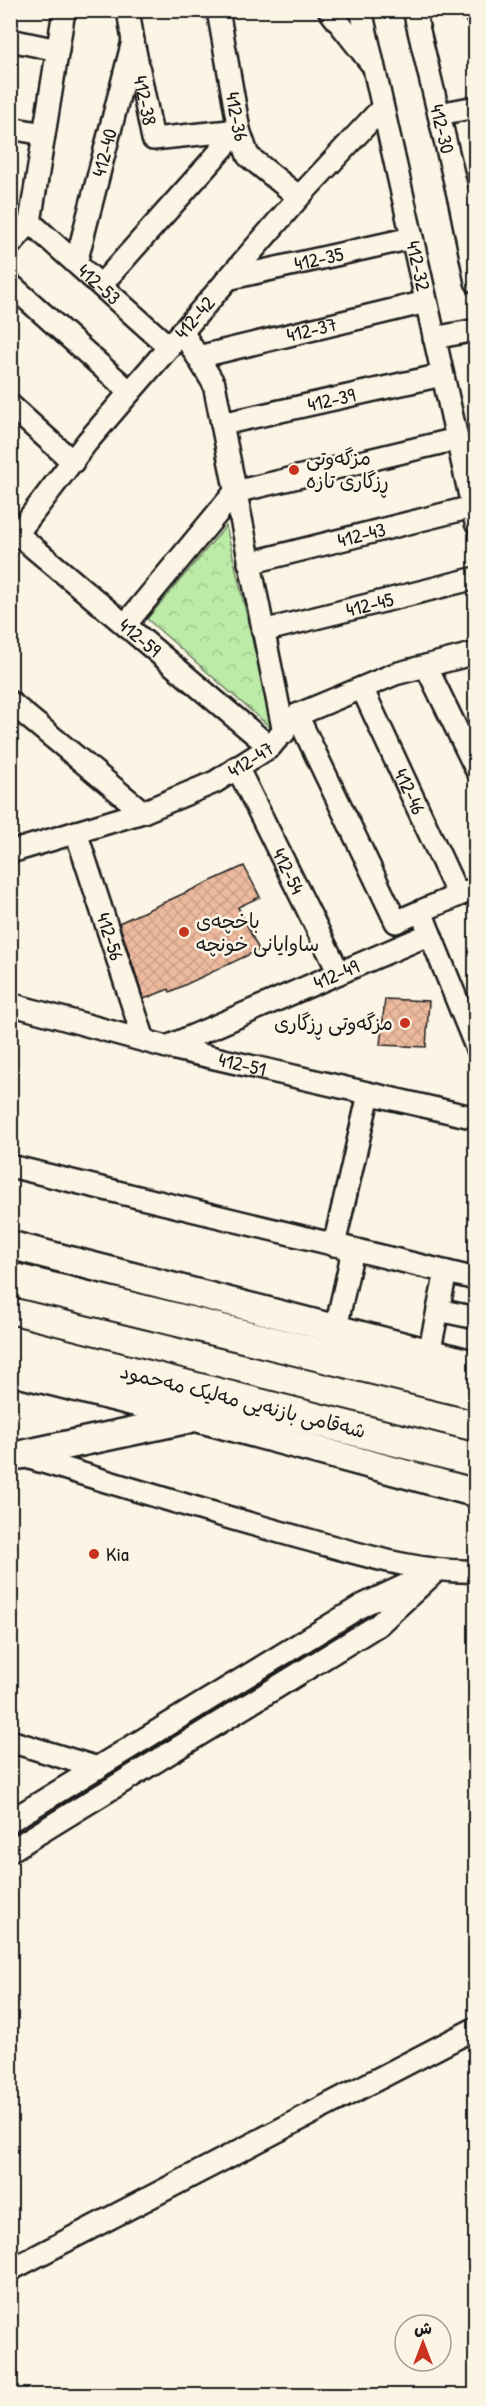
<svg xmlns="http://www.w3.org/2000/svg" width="486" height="2406" font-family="'Patrick Hand','Playpen Sans Arabic',sans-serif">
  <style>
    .park { fill: url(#park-crowns); stroke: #6c8362; stroke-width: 1.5 }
    .building { fill: url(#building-cross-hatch); stroke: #1c1c1c; stroke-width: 1.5 }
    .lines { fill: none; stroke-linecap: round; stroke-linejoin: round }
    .minor-casing { stroke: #1c1c1c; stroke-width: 26 }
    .major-casing { stroke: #1c1c1c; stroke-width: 32 }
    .highway-casing { stroke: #1c1c1c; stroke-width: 36 }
    .minor { stroke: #fcf5e5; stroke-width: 21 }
    .major { stroke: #fcf5e5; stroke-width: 27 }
    .highway { stroke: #fcf5e5; stroke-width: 32 }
    .poi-dot { fill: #c8321e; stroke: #fcf5e5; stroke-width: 2 }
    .labels { text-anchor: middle; stroke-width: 5; stroke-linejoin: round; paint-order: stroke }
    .street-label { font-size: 20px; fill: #1c1c1c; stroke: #fcf5e5 }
    .poi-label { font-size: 20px; fill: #1c1c1c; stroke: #fcf5e5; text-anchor: start }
  </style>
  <defs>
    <pattern id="park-crowns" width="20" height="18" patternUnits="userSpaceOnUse" patternTransform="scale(1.5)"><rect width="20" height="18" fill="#bceaa7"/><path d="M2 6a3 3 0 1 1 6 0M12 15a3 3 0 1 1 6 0" fill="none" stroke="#a1c88f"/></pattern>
    <pattern id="building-cross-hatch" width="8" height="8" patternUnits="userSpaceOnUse" patternTransform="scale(1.5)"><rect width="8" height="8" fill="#edba9e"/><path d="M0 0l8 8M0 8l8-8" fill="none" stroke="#cb9f88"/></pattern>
  </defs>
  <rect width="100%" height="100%" fill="#fcf5e5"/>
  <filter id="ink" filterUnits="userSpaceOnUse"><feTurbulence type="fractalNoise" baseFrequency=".0167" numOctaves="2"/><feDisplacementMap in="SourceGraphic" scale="12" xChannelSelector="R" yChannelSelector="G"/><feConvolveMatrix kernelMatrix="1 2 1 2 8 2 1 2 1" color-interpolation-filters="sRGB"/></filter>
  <g filter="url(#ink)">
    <polygon class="park" points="226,526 273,730 147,619"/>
    <g class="building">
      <polygon points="244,866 260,897 238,907 259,950 170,992 169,989 144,999 119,923"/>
      <polygon points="385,999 429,1001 426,1047 380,1045"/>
    </g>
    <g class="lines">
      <g class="minor-casing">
        <g id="minor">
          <path id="s1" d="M128,10L133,41L153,139L239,130"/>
          <path id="s2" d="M218,10L239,130L248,156L299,197"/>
          <polyline points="329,10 370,62"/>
          <path id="s3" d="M361,10L476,523"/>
          <path id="s4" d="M414,10L460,203L476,282"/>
          <polyline points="475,10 476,15"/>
          <polyline points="10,40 58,50"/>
          <polyline points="439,114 476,107"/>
          <polyline points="10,128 44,134"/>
          <path id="s5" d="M30,222L169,347"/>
          <polyline points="10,245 30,222 63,17 63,10"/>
          <path id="s6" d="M76,263L133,41"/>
          <path id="s7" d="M227,279L412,238"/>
          <polyline points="10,284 130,392"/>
          <polyline points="101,285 239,130"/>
          <polyline points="182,331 214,384 284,733"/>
          <polyline points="434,338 476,330"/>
          <path id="s8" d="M198,357L426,302"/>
          <polyline points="10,405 73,462"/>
          <path id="s9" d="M222,424L442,375"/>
          <path id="s10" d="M10,528L270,747"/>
          <path id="s11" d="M17,534L87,442L130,392L299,197L382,108"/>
          <path id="s12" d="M249,563L472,507"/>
          <polyline points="125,625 235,492 457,439"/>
          <path id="s13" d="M263,631L476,578"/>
          <polyline points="426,666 476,769"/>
          <path id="s14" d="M362,688L458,895"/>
          <polyline points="10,702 143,812"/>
          <polyline points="297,715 396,922 421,911"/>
          <path id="s15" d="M237,767L339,973"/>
          <path id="s16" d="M76,832L144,1040"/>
          <path id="s17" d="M10,848L14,851L143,812L215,782L270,747L297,715L395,674L476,653"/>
          <polyline points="430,934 476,1047"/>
          <path id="s18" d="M10,1004L167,1047L476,1118"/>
          <path id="s19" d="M167,1047L430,934L421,911L476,888"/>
          <polyline points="10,1166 476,1279"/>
          <polyline points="334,1245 369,1094"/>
          <polyline points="438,1310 476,1318"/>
          <polyline points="336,1328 353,1250"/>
          <polyline points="429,1353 446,1272"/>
          <path d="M20,1455C115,1484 209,1513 305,1539C361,1554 417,1573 476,1571"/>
          <polyline points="10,1741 98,1768"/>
          <polyline points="10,1821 363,1605 419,1579"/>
          <polyline points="10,1851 378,1625 436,1571"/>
          <polyline points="10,2270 476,2028"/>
        </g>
      </g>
      <g class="major-casing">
        <g id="major">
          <polyline points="10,1245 476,1365"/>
          <polyline points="10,1371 194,1417 476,1493"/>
          <polyline points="20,1455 189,1419"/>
        </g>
      </g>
      <g class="highway-casing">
        <g id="highway">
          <polyline points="10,1279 476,1393"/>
          <polyline points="10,1342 476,1460"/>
        </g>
      </g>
      <use href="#minor" class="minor"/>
      <use href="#major" class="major"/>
      <use href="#highway" class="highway"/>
    </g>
  </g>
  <g class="poi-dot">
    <circle cx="294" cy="470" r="6"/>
    <circle cx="184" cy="932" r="6"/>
    <circle cx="405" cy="1023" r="6"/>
    <circle cx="94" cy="1554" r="6"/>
  </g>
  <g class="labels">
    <g class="street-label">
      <text dy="7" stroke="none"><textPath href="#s1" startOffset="92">412-38</textPath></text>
      <text dy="7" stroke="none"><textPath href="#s2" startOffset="108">412-36</textPath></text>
      <text dy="7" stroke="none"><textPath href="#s4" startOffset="122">412-30</textPath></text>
      <text dy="7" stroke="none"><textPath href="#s6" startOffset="114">412-40</textPath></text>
      <text dy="7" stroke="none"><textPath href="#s7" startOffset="94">412-35</textPath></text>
      <text dy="7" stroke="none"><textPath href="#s3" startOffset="262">412-32</textPath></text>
      <text dy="7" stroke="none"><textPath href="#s5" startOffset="93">412-53</textPath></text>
      <text dy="7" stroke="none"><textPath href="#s11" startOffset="280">412-42</textPath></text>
      <text dy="7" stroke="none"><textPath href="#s8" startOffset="117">412-37</textPath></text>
      <text dy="7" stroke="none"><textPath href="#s9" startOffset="112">412-39</textPath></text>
      <text dy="7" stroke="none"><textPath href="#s12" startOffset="116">412-43</textPath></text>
      <text dy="7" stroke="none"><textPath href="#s13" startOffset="110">412-45</textPath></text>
      <text dy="7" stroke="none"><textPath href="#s10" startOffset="170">412-59</textPath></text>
      <text dy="7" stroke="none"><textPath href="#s17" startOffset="260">412-47</textPath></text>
      <text dy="7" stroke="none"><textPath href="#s14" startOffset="114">412-46</textPath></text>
      <text dy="7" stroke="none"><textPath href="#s15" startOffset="116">412-54</textPath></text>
      <text dy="7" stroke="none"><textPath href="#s16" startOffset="110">412-56</textPath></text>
      <text dy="7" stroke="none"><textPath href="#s19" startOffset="184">412-49</textPath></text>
      <text dy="7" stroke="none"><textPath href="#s18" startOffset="240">412-51</textPath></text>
      <text transform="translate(243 1401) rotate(14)" y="7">شەقامی بازنەیی مەلیک مەحمود</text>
    </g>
    <g class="poi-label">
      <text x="306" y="465">مزگەوتی<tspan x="306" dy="23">ڕزگاری تازە</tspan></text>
      <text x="196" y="928">باخچەی<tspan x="196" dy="23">ساوایانی خونچە</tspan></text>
      <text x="393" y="1030" text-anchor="end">مزگەوتی ڕزگاری</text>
      <text x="106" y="1561">Kia</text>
    </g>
  </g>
  <rect width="486" height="2406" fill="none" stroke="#fcf5e5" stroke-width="36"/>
  <rect x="18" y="18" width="450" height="2370" fill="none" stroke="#1c1c1c" stroke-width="2" filter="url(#ink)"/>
  <g transform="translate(423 2343)"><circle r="28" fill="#fcf5e5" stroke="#a29e95" stroke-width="1.5"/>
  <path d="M0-4.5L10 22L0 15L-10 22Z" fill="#c8321e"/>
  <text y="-9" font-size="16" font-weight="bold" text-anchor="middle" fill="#1c1c1c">ش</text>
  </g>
</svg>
